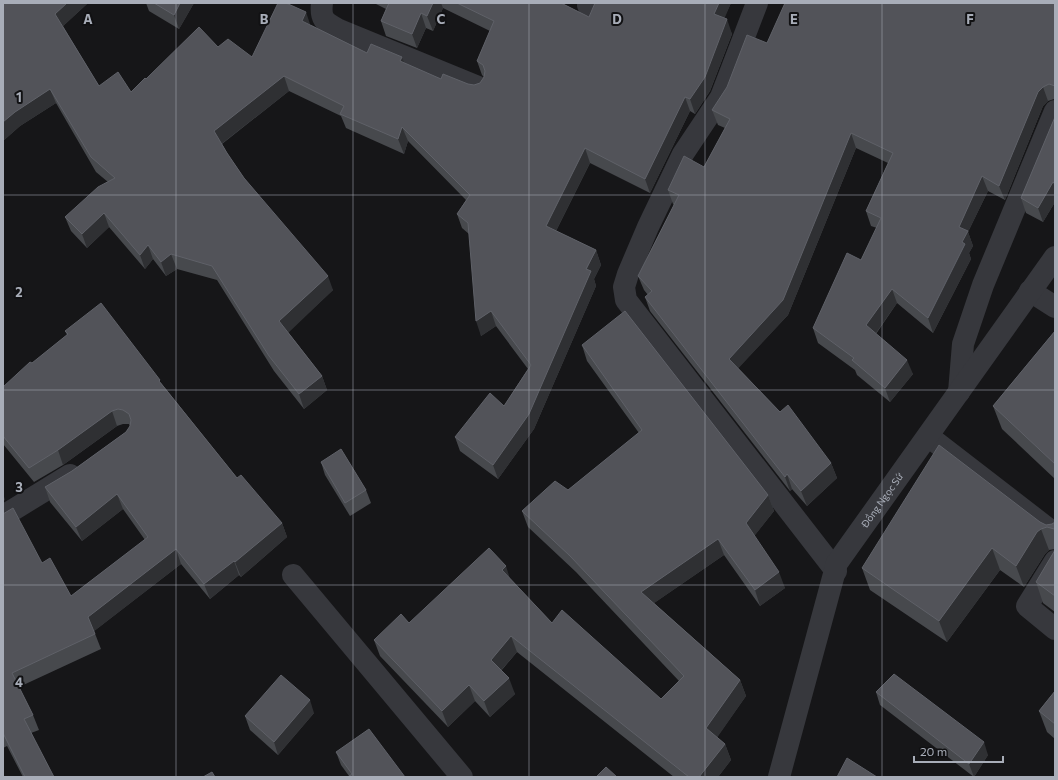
<svg xmlns="http://www.w3.org/2000/svg" width="1058" height="780" font-family="Commissioner,sans-serif">
  <style>
    .lines { fill: none; stroke-linecap: round; stroke-linejoin: round }
    .minor { stroke: #37383d; stroke-width: 22 }
    .wall { fill: #47494d }
    .shaded-wall { fill: #2f3033 }
    .building { fill: #525359; stroke: #5f6168 }
    .grid { fill: none; stroke: #a8adb8; stroke-width: 1; stroke-opacity: 0.55 }
    .labels { text-anchor: middle; stroke-width: 4; stroke-linejoin: round; paint-order: stroke }
    .street-label { font-size: 10px; fill: #a8adb8; stroke: #111113 }
    .grid-label { font-size: 13px; text-anchor: middle; font-weight: bold; fill: #a8adb8; stroke: #111113; stroke-width: 4; stroke-linejoin: round; paint-order: stroke }
  </style>
  <rect width="100%" height="100%" fill="#161618"/>
  <g class="lines">
    <g class="minor">
      <path d="M322,3C320,20 325,22 339,30L478,87"/>
      <polyline points="757,3 721,97 683,154 648,227 628,274 624,287 626,300 836,571"/>
      <polyline points="588,5 589,3"/>
      <polyline points="1030,291 1055,307"/>
      <polyline points="959,392 963,344 983,285 1055,111"/>
      <polyline points="928,436 1055,534"/>
      <polyline points="3,516 70,475"/>
      <polyline points="1055,561 1027,606 1055,629"/>
      <polyline points="293,575 462,777"/>
      <path id="s1" d="M779,777L837,563L1055,257"/>
    </g>
  </g>
  <g class="wall">
    <polygon points="3,3 88,3 63,26 99,86 131,92 146,79 218,47 252,57 311,25 367,53 404,63 441,79 474,85 480,83 484,77 482,75 477,61 490,31 443,8 433,31 426,28 417,48 386,36 381,21 386,9 374,3 561,3 589,17 595,3 731,3 724,18 732,34 710,91 695,114 690,111 650,193 590,163 556,231 596,250 601,265 594,279 596,286 534,429 498,479 460,451 455,437 504,406 528,369 496,326 481,336 469,234 462,228 457,214 466,200 408,141 404,154 346,128 341,116 289,91 222,144 227,153 244,178 333,290 288,332 322,376 327,390 304,409 274,371 217,280 177,269 166,276 153,259 145,269 109,227 87,248 71,231 65,217 108,182 96,172 56,103 20,126 3,141"/>
    <polygon points="146,3 194,3 179,29 149,11"/>
    <polygon points="1055,3 1055,99 1054,99 1048,101 1043,106 1005,200 988,191 968,232 973,246 969,253 971,259 933,333 897,303 876,334 913,374 890,402 857,375 855,370 818,343 813,328 861,260 877,228 871,226 866,211 888,163 856,148 788,315 738,368 780,412 831,463 837,478 807,506 792,489 790,491 650,311 645,297 648,295 644,290 638,276 674,205 673,204 668,190 704,167 725,128 718,125 712,110 767,43"/>
    <polygon points="1055,117 1055,202 1043,222 1026,213 1021,198"/>
    <polygon points="65,331 161,383 237,478 282,523 287,537 241,577 239,575 210,599 181,564 94,631 101,649 19,687 33,715 39,730 31,733 54,777 23,777 7,746 3,748 3,514 42,563 71,596 145,540 123,509 82,541 50,502 45,487 72,471 126,432 130,426 129,424 123,424 117,426 63,465 34,482 3,444 3,387 67,335"/>
    <polygon points="1055,331 1055,479 1002,429 993,406"/>
    <polygon points="582,345 768,495 774,511 754,536 785,588 760,606 724,555 654,603 740,680 746,696 717,737 725,744 731,760 718,777 674,777 517,652 501,671 515,694 490,717 475,701 448,727 380,656 374,640 409,623 510,579 552,623 661,699 679,681 576,572 528,527 522,511 568,490 639,433 587,361"/>
    <polygon points="321,462 366,490 371,503 350,516 325,475"/>
    <polygon points="1040,522 1046,525 1052,524 1055,522 1055,549 1049,550 1045,554 1024,587 1000,570 947,642 870,590 862,568"/>
    <polygon points="1055,550 1055,612 1043,603 1036,582"/>
    <polygon points="1055,691 1055,739 1047,732 1039,711"/>
    <polygon points="876,692 988,755 974,777 880,705"/>
    <polygon points="314,713 278,755 250,730 245,716"/>
    <polygon points="336,752 405,777 349,776 341,765"/>
  </g>
  <g class="shaded-wall">
    <polygon points="67,3 88,3 60,29 55,14"/>
    <polygon points="180,3 194,3 179,29 174,15"/>
    <polygon points="433,3 441,3 443,8 433,31 427,16"/>
    <polygon points="719,3 731,3 720,29 714,14"/>
    <polygon points="306,12 311,27 302,21"/>
    <polygon points="421,13 426,28 417,48 412,34"/>
    <polygon points="727,19 732,34 710,91 695,114 690,99"/>
    <polygon points="402,57 407,71 400,61"/>
    <polygon points="284,76 289,91 220,145 214,131"/>
    <polygon points="1043,87 1048,101 1043,106 1005,200 999,186 1038,92"/>
    <polygon points="50,89 56,103 20,126 3,141 3,122 15,112"/>
    <polygon points="685,97 690,111 650,193 645,179"/>
    <polygon points="402,127 408,141 404,154 398,139"/>
    <polygon points="851,133 856,148 788,315 734,373 729,359"/>
    <polygon points="585,148 590,163 551,241 546,226"/>
    <polygon points="982,176 988,191 968,232 973,246 969,253 971,259 933,333 928,318 962,242 959,227"/>
    <polygon points="1053,182 1055,188 1055,202 1043,222 1038,208"/>
    <polygon points="104,213 109,227 87,248 82,234"/>
    <polygon points="148,245 153,259 145,269 140,255"/>
    <polygon points="596,250 601,265 594,279 596,286 534,429 498,479 493,465"/>
    <polygon points="171,254 177,269 166,276 161,262"/>
    <polygon points="328,276 333,290 285,336 279,321"/>
    <polygon points="892,289 897,303 871,340 866,325"/>
    <polygon points="491,311 496,326 481,336 476,321"/>
    <polygon points="907,360 913,374 890,402 885,388"/>
    <polygon points="322,376 327,390 304,409 299,394"/>
    <polygon points="112,411 117,426 63,465 58,450"/>
    <polygon points="831,463 837,478 807,506 801,491"/>
    <polygon points="787,474 792,489 790,491 785,477"/>
    <polygon points="3,493 5,500 3,501"/>
    <polygon points="117,494 123,509 82,541 76,527"/>
    <polygon points="768,495 774,511 752,539 746,523"/>
    <polygon points="282,523 287,537 241,577 235,562"/>
    <polygon points="1041,529 1049,550 1045,554 1024,587 1016,566 1037,532"/>
    <polygon points="718,539 724,555 647,608 641,592"/>
    <polygon points="992,548 1000,570 947,642 939,621"/>
    <polygon points="176,549 181,564 93,632 88,617"/>
    <polygon points="234,561 239,575 210,599 204,584"/>
    <polygon points="506,566 511,582 502,570"/>
    <polygon points="779,572 785,588 760,606 755,590"/>
    <polygon points="511,636 517,652 496,676 491,660"/>
    <polygon points="509,678 515,694 490,717 484,701"/>
    <polygon points="740,680 746,696 712,745 706,728"/>
    <polygon points="469,685 475,701 448,727 442,711"/>
    <polygon points="310,700 314,713 278,755 274,742"/>
    <polygon points="984,742 988,755 974,777 969,764"/>
    <polygon points="725,744 731,760 718,777 699,777"/>
  </g>
  <g class="building">
    <polygon points="3,3 67,3 55,14 99,86 118,72 131,92 145,78 146,79 199,27 218,47 228,39 252,57 278,3 286,3 306,12 302,21 367,53 371,44 402,57 400,61 441,79 443,74 468,84 474,85 480,83 484,77 485,71 483,65 477,61 494,21 457,3 561,3 589,17 595,3 719,3 714,14 727,19 705,77 690,99 685,97 645,179 585,148 546,226 596,250 586,269 591,271 529,414 493,465 455,437 490,393 504,406 531,365 491,311 476,321 468,223 457,214 470,195 402,127 398,139 340,114 344,106 284,76 214,131 227,153 244,178 328,276 279,321 322,376 299,394 269,356 212,266 171,254 161,262 148,245 140,255 104,213 82,234 65,217 98,187 115,178 91,157 50,89 15,112 3,122"/>
    <polygon points="154,3 180,3 174,15"/>
    <polygon points="389,3 433,3 427,16 421,13 412,34 381,21"/>
    <polygon points="785,3 1055,3 1055,86 1049,84 1043,87 1038,92 999,186 982,176 959,227 968,231 962,242 965,244 928,318 892,289 866,325 907,360 885,388 852,360 854,358 813,328 847,253 861,260 881,218 866,211 893,153 851,133 783,300 729,359 780,412 788,405 831,463 801,491 787,474 785,477 645,297 652,291 638,276 679,195 668,190 684,156 704,167 730,119 712,110 727,87 747,35 767,43"/>
    <polygon points="1055,117 1055,184 1053,182 1038,208 1021,198"/>
    <polygon points="101,303 160,380 159,381 237,478 241,475 282,523 235,562 234,561 204,584 176,549 88,617 95,634 12,673 33,715 24,719 54,777 25,777 3,733 3,514 13,508 42,563 50,558 71,596 148,537 117,494 76,527 45,487 72,471 126,432 130,426 131,420 129,414 123,410 118,409 112,411 58,450 29,468 3,436 3,387 30,362 32,363 68,334 65,331"/>
    <polygon points="625,311 768,495 746,523 779,572 755,590 718,539 641,592 740,680 706,728 725,744 699,777 689,777 511,636 491,660 509,678 484,701 469,685 442,711 374,640 401,614 409,623 489,548 506,566 502,570 552,623 562,610 661,699 684,676 570,556 522,511 555,481 568,490 642,430 582,345"/>
    <polygon points="1055,331 1055,464 993,406"/>
    <polygon points="939,445 1040,522 1046,525 1052,524 1055,522 1055,530 1054,529 1047,527 1041,529 1037,532 1016,566 992,548 939,621 862,568"/>
    <polygon points="341,449 366,490 345,503 321,462"/>
    <polygon points="1055,550 1055,596 1036,582"/>
    <polygon points="894,674 984,742 969,764 876,692"/>
    <polygon points="281,675 310,700 274,742 245,716"/>
    <polygon points="1055,691 1055,724 1039,711"/>
    <polygon points="369,729 405,777 348,777 352,774 336,752"/>
    <polygon points="847,758 877,777 837,777"/>
    <polygon points="606,767 617,777 596,777"/>
    <polygon points="212,772 215,777 203,777"/>
  </g>
  <path class="grid" d="M176,3V777M353,3V777M529,3V777M705,3V777M882,3V777M3,195H1055M3,390H1055M3,585H1055"/>
  <g class="labels">
    <g class="street-label">
      <text dy="4" stroke="none"><textPath href="#s1" startOffset="299">Đồng Ngọc Sứ</textPath></text>
    </g>
  </g>
  <g class="grid-label">
    <text x="88" y="24">A</text>
    <text x="264" y="24">B</text>
    <text x="441" y="24">C</text>
    <text x="617" y="24">D</text>
    <text x="794" y="24">E</text>
    <text x="970" y="24">F</text>
    <text x="19" y="102">1</text>
    <text x="19" y="297">2</text>
    <text x="19" y="492">3</text>
    <text x="19" y="687">4</text>
  </g>
  <rect width="1058" height="780" fill="none" stroke="#a8adb8" stroke-width="8"/>
  <path d="M914 756v6h89v-6" fill="none" stroke="#a8adb8" stroke-width="2"/>
  <text x="920" y="756" font-size="12" fill="#a8adb8" stroke="#111113" stroke-width="3" paint-order="stroke">20 m</text>
</svg>
